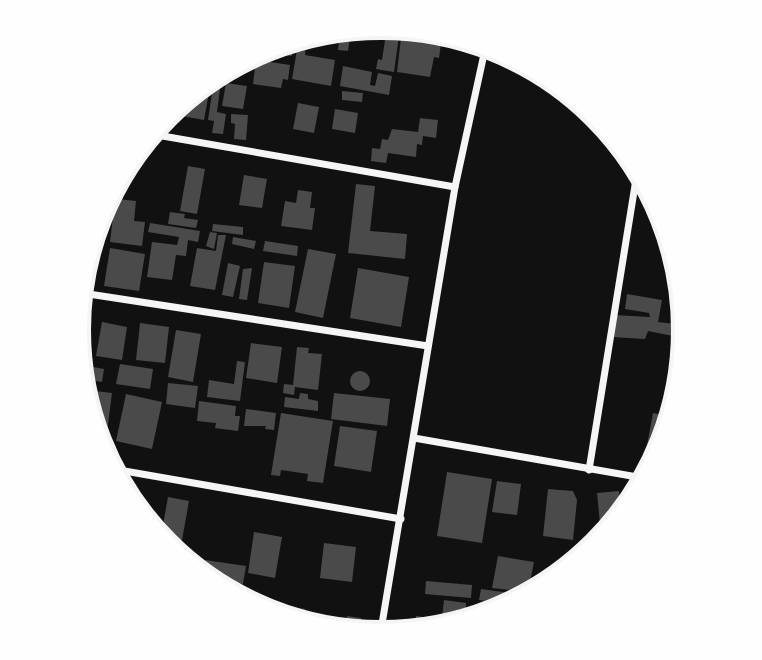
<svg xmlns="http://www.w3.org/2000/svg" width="762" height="660" font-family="'DejaVu Sans',sans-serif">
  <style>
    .building { fill: #4a4a4a }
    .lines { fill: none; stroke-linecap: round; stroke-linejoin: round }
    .minor { stroke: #f5f5f5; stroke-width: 7 }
    .rim { fill: none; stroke: #f5f5f5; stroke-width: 4 }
  </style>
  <rect width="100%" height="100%" fill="#111"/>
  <g class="building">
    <polygon points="387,27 400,29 394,72 376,69 378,59 382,60"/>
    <polygon points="351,30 348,51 338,50 340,32"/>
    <polygon points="401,38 441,43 439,58 434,57 430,77 397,72"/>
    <polygon points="294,41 292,56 259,51 264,47"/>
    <polygon points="298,44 306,45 305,55 335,60 331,86 292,79"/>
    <polygon points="256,60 290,65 288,80 283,79 281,88 253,84"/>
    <polygon points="343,66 372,72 370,85 375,86 378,73 392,76 389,95 340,86"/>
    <polygon points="214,80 221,81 217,112 226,114 223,134 212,133 214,121 208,120"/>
    <polygon points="226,83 247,86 243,109 222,106"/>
    <polygon points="206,86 210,87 204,120 165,113"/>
    <polygon points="342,91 363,93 362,102 342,100"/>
    <polygon points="298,103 319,107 314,133 293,129"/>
    <polygon points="335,109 358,113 355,133 332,129"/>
    <polygon points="231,114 248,115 246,140 234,139 235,124 231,123"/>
    <polygon points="420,118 438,120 436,138 423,136 422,145 417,144 416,157 388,153 386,163 371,161 372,148 380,149 382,139 388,140 392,129 418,132"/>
    <polygon points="188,166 205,169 197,214 180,211"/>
    <polygon points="244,175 267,179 262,208 239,205"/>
    <polygon points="356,184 375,186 370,231 407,234 405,259 348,253"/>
    <polygon points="298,190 312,192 310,208 315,208 312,230 281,226 285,201 296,203"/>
    <polygon points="108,198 136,201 134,221 145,222 142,246 110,242 113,217 98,215"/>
    <polygon points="170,212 185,214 184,218 198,220 196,228 168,224"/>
    <polygon points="150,223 200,231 198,242 188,240 186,256 176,255 172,280 147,277 152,242 177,245 179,237 148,232"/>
    <polygon points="213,224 243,227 243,235 212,231"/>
    <polygon points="210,232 217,233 214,249 206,246"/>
    <polygon points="218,235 226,235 215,290 190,286 197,248 216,251"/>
    <polygon points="233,237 256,241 254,249 232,244"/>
    <polygon points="265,241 298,246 297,256 263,251"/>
    <polygon points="110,248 145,254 139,291 104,286"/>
    <polygon points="308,249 336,254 323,318 295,312"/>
    <polygon points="264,262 295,266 289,308 258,303"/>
    <polygon points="228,263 240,266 233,297 222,295"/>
    <polygon points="252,268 247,300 239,299 243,269"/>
    <polygon points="358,268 409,277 401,327 350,318"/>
    <polygon points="627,294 662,300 658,322 675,324 673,336 648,331 645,339 612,337 613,315 650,317 649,313 625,309"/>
    <polygon points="77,319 87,321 80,356 75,330"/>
    <polygon points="102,322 127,327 122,360 96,356"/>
    <polygon points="140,323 169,327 165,363 136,360"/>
    <polygon points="176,330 201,334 193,382 168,377"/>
    <polygon points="251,343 282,347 277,383 246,378"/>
    <polygon points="297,347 309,348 308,353 322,354 318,390 295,387 294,395 283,393 284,384 293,385"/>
    <polygon points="237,361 245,362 240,401 207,397 209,380 234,384"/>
    <polygon points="120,364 153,369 150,389 116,384"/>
    <polygon points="82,365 104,369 102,382 85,379"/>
    <circle cx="360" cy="381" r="10"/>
    <polygon points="168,383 198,386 195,408 166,404"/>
    <polygon points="87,390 112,393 107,432 95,430"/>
    <polygon points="300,393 308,394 308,399 318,401 318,411 284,407 285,397 299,399"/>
    <polygon points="334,393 390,399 387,426 331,419"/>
    <polygon points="126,394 162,402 152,449 116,441"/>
    <polygon points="199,401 236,406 235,416 240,416 238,431 215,428 216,423 197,421"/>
    <polygon points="246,409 276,413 274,430 265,429 266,426 244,426"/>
    <polygon points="281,413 333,421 323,483 307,481 308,474 281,470 280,476 271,475"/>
    <polygon points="653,413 670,416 664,448 659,454 646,451"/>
    <polygon points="340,426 377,431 371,472 334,466"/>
    <polygon points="447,472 492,479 482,543 437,536"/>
    <polygon points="497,481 521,484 517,515 492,512"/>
    <polygon points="548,489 573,491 577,500 573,540 543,536"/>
    <polygon points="619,491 621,511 613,522 600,524 597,493"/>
    <polygon points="168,497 189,501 182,540 161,536"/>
    <polygon points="254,532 282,537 275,578 248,573"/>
    <polygon points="324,543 356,547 352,582 320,578"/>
    <polygon points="166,547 190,551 189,562 174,552"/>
    <polygon points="498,556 534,562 528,592 492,588"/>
    <polygon points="198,559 246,566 243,584 214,579 197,568"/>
    <polygon points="426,581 472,585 471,598 425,594"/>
    <polygon points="481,589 525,595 510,604 479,600"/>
    <polygon points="444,600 466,603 465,619 442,618"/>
    <polygon points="271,607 289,611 288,617 270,614"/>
    <polygon points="293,607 305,609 303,620 291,618"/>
    <polygon points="347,616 361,618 359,632 345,629"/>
    <polygon points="416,616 454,621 454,622 414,629"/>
  </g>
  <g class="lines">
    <g class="minor">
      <polyline points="151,134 455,187"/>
      <polyline points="82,293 428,346"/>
      <polyline points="414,438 643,478"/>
      <polyline points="113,469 401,519"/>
      <polyline points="589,470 637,173"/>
      <polyline points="380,636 455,187 486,45"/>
    </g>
  </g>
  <path d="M0 0H762V660H0ZM89 330a292 292 0 1 1 584 0a292 292 0 1 1-584 0Z" fill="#fefefe" fill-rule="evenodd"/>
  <path class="rim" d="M89 330a292 292 0 1 1 584 0a292 292 0 1 1-584 0Z"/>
</svg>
